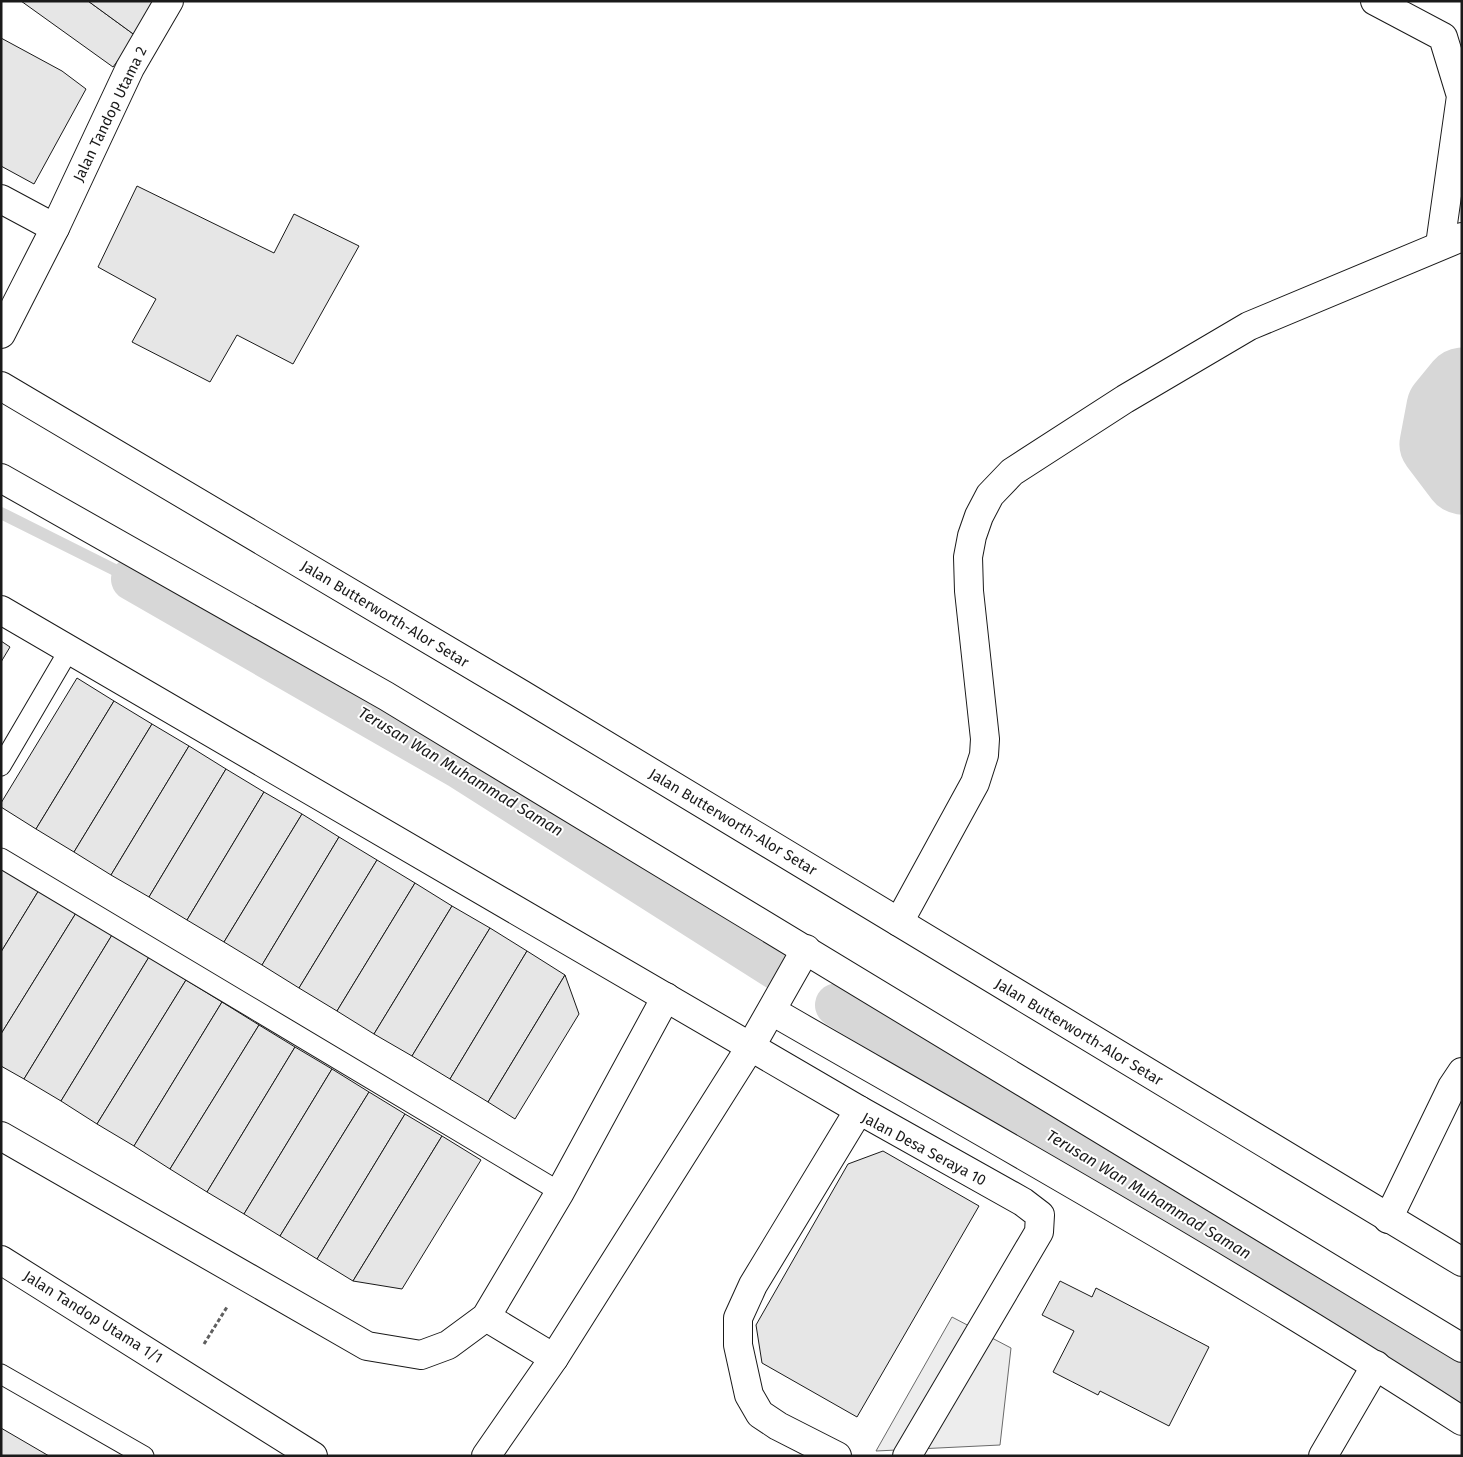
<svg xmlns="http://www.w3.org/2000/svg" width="1463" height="1457" font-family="'Fira Sans',sans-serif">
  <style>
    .built { fill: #ededed; stroke: #6a6a6a }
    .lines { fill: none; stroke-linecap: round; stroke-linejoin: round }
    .stream { stroke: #d7d7d7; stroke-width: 12 }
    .canal { stroke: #d7d7d7; stroke-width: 44 }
    .river { stroke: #d7d7d7; stroke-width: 75 }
    .building { fill: #e6e6e6; stroke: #1a1a1a }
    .service-casing { stroke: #1a1a1a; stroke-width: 21 }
    .minor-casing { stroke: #1a1a1a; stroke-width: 30 }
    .primary-casing { stroke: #1a1a1a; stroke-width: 30 }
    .path { stroke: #5f5f5f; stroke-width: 3; stroke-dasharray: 4 2.5; stroke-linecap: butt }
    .service { stroke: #fff; stroke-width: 19 }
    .minor { stroke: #fff; stroke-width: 28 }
    .primary { stroke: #fff; stroke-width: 28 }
    .labels { text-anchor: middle; stroke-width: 4; stroke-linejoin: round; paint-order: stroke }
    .street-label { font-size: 15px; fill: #1a1a1a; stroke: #fff }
    .water-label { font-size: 16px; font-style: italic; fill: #1a1a1a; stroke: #fff }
  </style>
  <rect width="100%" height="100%" fill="#fff"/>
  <polygon class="built" points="952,1317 1011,1348 1000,1445 876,1451"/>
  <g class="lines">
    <polyline class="stream" points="1,513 133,579"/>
    <g class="canal">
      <polyline points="133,579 460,767 783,972"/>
      <polyline points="837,1005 1462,1383"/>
    </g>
    <polyline class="river" points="1462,385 1444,407 1437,444 1462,477"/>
  </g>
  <g class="building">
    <polygon points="21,1 88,1 136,36 113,67"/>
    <polygon points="88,1 155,1 136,36"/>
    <polygon points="1,38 62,71 86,89 34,184 1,166"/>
    <polygon points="137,186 274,253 294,214 359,246 293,364 237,335 210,382 132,342 156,299 98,267"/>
    <polygon points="1,641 10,647 1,662"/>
    <polygon points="77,678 114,701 36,829 1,807 1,803"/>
    <polygon points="114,701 152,724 74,852 36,829"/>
    <polygon points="152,724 189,746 111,875 74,852"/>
    <polygon points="189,746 226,769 149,897 111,875"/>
    <polygon points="226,769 264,792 187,920 149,897"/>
    <polygon points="264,792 302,814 224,942 187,920"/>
    <polygon points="302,814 339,837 262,965 224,942"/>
    <polygon points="339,837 377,860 299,988 262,965"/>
    <polygon points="377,860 415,883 337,1011 299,988"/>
    <polygon points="2,868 39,890 1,952 1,870"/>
    <polygon points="415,883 452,906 374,1034 337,1011"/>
    <polygon points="39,890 76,913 1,1034 1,952"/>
    <polygon points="452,906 490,928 412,1056 374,1034"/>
    <polygon points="76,913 112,935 24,1079 1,1066 1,1034"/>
    <polygon points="490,928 527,951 450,1079 412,1056"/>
    <polygon points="112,935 149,957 61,1101 24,1079"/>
    <polygon points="527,951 565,975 488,1102 450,1079"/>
    <polygon points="149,957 186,980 97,1124 61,1101"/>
    <polygon points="565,975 579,1014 515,1119 488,1102"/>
    <polygon points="186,980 222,1002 134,1146 97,1124"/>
    <polygon points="222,1002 259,1025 170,1169 134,1146"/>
    <polygon points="259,1025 295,1047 207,1192 170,1169"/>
    <polygon points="295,1047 332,1069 244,1214 207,1192"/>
    <polygon points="332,1069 369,1092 280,1236 244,1214"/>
    <polygon points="369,1092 405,1114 317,1259 280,1236"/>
    <polygon points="405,1114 442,1136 353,1281 317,1259"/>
    <polygon points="442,1136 481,1160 402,1289 353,1281"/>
    <polygon points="883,1151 979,1206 857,1417 762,1363 756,1325 848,1164"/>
    <polygon points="1060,1281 1092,1297 1096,1288 1209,1347 1169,1426 1100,1391 1098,1395 1053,1372 1074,1331 1042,1315"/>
    <polygon points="1,1428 49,1456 1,1456"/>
  </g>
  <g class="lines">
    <g class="service-casing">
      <g id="service">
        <polyline points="1,766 69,650"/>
        <polyline points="1,858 560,1192"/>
        <polyline points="1,1374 144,1456"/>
      </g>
    </g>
    <g class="minor-casing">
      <g id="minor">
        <polyline points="1375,1 1443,37 1461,96 1440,245"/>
        <polyline points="1,199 55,228"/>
        <polyline points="1,334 55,228 130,68 169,1"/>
        <polyline points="1,610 859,1110 1023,1202 1040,1215 1039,1232 907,1456"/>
        <polyline points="899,922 975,783 984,755 985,739 969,591 968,557 972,536 979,516 990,495 1012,472 1125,399 1249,326 1462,237"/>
        <path d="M772,1011C1003,1144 1237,1275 1462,1421"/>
        <polyline points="1,1136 367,1346 421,1355 448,1345 486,1317 560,1192 666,997"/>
        <polyline points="1388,1219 1452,1087 1462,1072"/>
        <polyline points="1,1260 313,1456"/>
        <polyline points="486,1317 554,1358"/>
        <polyline points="486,1456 554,1358 751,1046 806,949"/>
        <polyline points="837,1456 778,1426 760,1414 749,1395 738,1345 738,1318 753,1285 859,1110"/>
        <polyline points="1323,1456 1376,1365"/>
      </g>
    </g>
    <g class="primary-casing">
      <g id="primary">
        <polyline points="1,386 521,694 1462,1262"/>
        <polyline points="1,478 386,696 1462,1348"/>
      </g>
    </g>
    <polyline class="path" points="204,1344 227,1307"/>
    <use href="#service" class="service"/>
    <use href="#minor" class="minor"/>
    <use href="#primary" class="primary"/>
  </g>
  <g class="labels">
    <g class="street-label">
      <text transform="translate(110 114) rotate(-64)" y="5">Jalan Tandop Utama 2</text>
      <text transform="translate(385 614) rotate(31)" y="5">Jalan Butterworth-Alor Setar</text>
      <text transform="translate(733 822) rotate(31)" y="5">Jalan Butterworth-Alor Setar</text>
      <text transform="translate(1079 1032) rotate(31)" y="5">Jalan Butterworth-Alor Setar</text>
      <text transform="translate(924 1149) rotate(28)" y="5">Jalan Desa Seraya 10</text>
      <text transform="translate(93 1317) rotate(32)" y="5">Jalan Tandop Utama 1/1</text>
    </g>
    <g class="water-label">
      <text transform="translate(461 771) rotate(31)" y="6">Terusan Wan Muhammad Saman</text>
      <text transform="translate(1149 1194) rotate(31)" y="6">Terusan Wan Muhammad Saman</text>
    </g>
  </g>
  <rect width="1463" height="1457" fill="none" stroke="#1a1a1a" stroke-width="5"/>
</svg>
